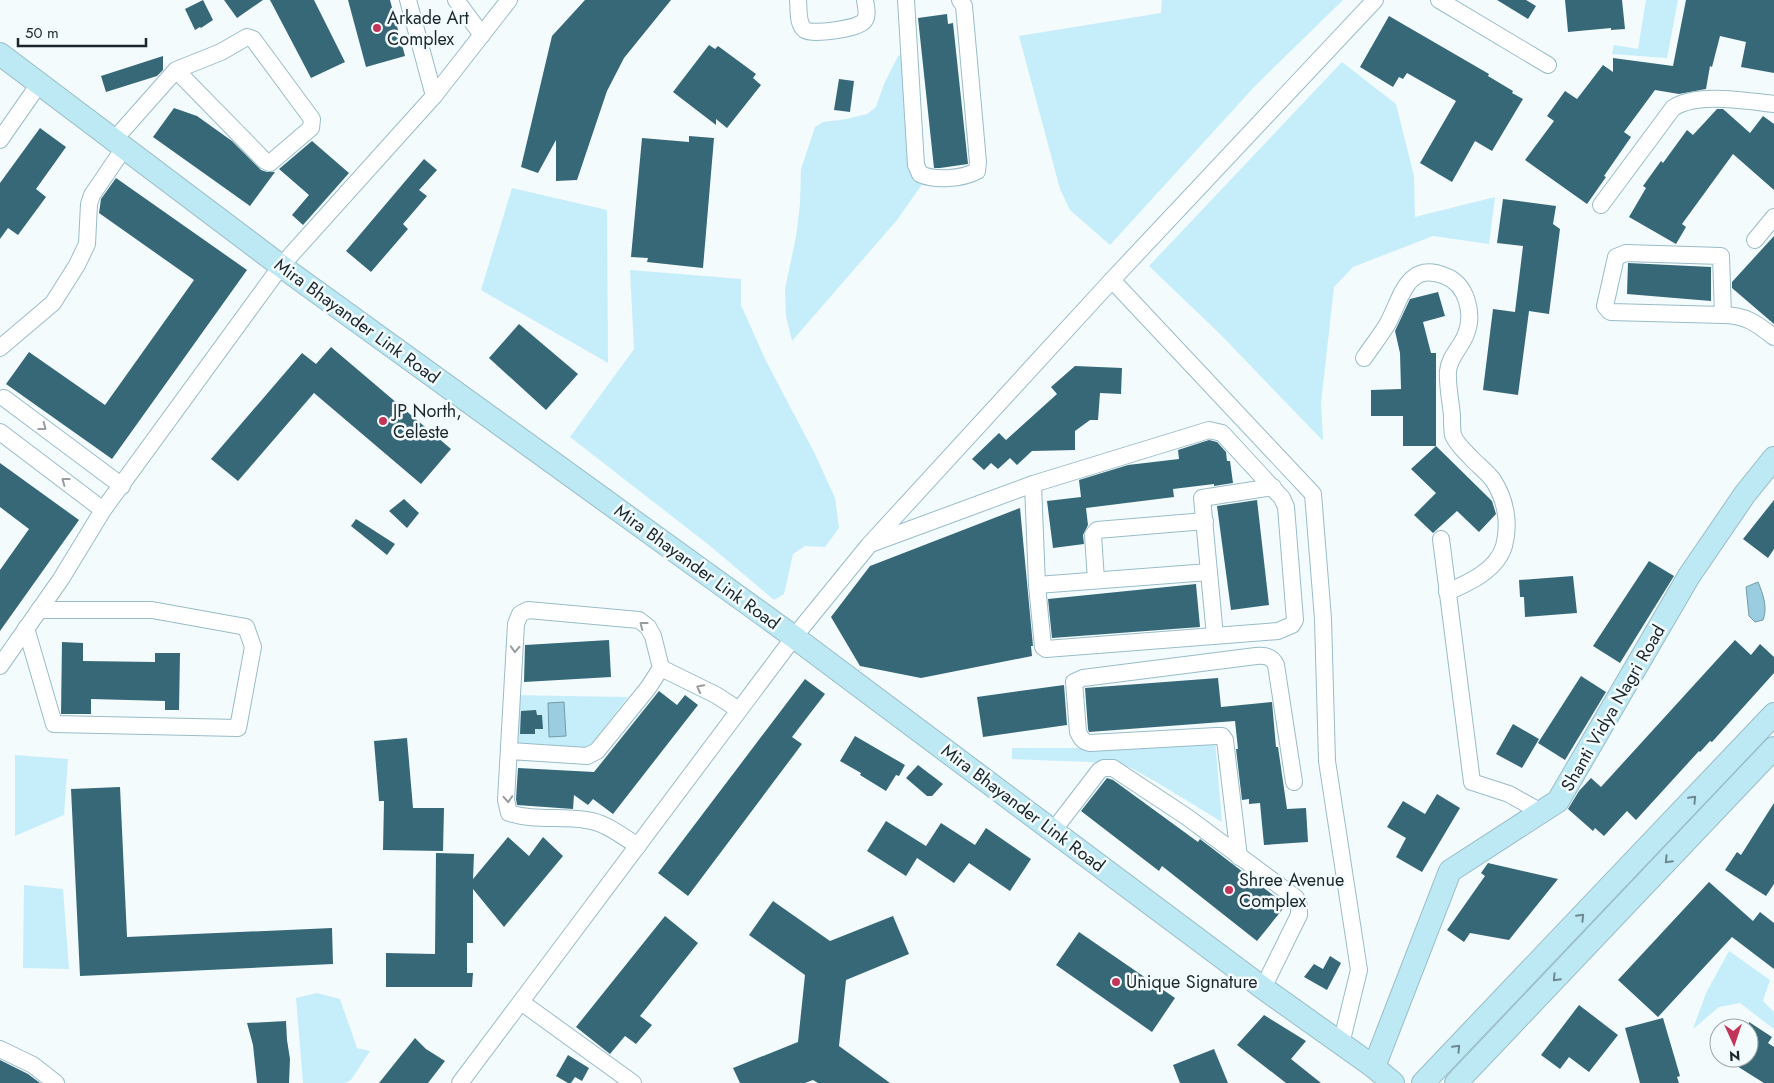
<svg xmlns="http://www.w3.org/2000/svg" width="1774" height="1083" font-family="Jost,sans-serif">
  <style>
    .green { fill: #c6edfa }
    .water { fill: #99cddf; stroke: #739ba9 }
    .building { fill: #366877 }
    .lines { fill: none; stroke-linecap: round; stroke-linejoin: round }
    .street-casing { stroke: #99bcc7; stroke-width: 18 }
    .secondary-casing { stroke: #99bcc7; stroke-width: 24 }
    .street { stroke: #fff; stroke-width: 16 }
    .secondary { stroke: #bde9f4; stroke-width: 22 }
    .oneway { stroke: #989ea0 }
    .oneway2 { stroke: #6c8890 }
    .poi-dot { fill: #c33459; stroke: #f4fbfd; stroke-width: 2 }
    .labels { text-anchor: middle; stroke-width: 5; stroke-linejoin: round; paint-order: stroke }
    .poi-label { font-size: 18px; fill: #1a272c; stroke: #f4fbfd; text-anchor: start }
    .street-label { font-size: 18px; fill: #1a272c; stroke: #f4fbfd }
  </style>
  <rect width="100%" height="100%" fill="#f4fbfd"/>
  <g class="green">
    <polygon points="1162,0 1343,0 1255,86 1110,245 1070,210 1060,189 1019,36 1161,13"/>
    <polygon points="1646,0 1678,0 1667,58 1612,54 1614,45 1638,49"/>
    <polygon points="907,53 923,183 897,220 792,341 786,316 785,289 796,237 800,204 801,169 815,127 823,122 847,119 867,114 876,107 884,84 898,56"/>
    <polygon points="1342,62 1396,104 1414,176 1415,217 1495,197 1489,244 1433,236 1353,267 1334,287 1321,403 1323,441 1219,333 1149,266"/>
    <polygon points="512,188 607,210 608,363 481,290"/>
    <polygon points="630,270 741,279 741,305 766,361 815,454 835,498 839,528 825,547 805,546 793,554 784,594 774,600 709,545 570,437 634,349"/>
    <polygon points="508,695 628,697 585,753 503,755"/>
    <polygon points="1215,740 1222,822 1153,780 1129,767 1090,762 1012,759 1012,748 1124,748"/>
    <polygon points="15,755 68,759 64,815 15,836"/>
    <polygon points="24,885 63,889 69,969 23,968"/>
    <polygon points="1729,951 1770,980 1763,1001 1774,1012 1774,1029 1740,1003 1719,1007 1693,1029 1706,993"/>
    <polygon points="317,993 340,999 357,1048 370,1051 351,1080 345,1083 303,1083 296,998"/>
  </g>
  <g class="water">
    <path d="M1758,582C1763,594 1768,608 1763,620L1755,622L1749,616L1746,587Z"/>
    <polygon points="564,702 566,736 549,737 548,703"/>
  </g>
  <g class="building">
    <polygon points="203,0 213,20 201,28 200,27 195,30 185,9"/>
    <polygon points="224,0 263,0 237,18"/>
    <polygon points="270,0 314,0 345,62 311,78"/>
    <polygon points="348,0 390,0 405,56 366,67"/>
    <polygon points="585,0 671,0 624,58 607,91 577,180 556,181 556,140 538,173 521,167 552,36"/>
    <polygon points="1497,0 1526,0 1536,6 1528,19"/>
    <polygon points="1565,0 1622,0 1625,29 1611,30 1611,28 1568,32"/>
    <polygon points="1686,0 1774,0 1774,73 1741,67 1746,42 1720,36 1712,67 1710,66 1706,89 1679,94 1655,90 1624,132 1631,137 1604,176 1606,177 1587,204 1525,160 1554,121 1547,116 1565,91 1577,99 1603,65 1613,72 1613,58 1673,66"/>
    <polygon points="947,14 948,24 953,23 968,164 940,168 934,168 918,18"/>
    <polygon points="1389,16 1489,74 1488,76 1513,91 1512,93 1523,99 1492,151 1475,141 1452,182 1420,163 1456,101 1407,73 1403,79 1399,77 1393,87 1360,67"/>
    <polygon points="709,45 715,49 718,46 756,74 753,78 761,85 727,128 716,119 716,125 673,92"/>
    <polygon points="163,56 163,70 157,76 106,92 101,76"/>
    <polygon points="839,79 854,81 850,112 834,110"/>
    <polygon points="174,108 197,116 232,141 261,170 267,172 275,172 250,206 153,137"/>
    <polygon points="1717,109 1723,109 1750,133 1763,116 1774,124 1774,190 1733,154 1682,224 1686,227 1676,244 1629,217 1646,188 1643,186 1661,161 1663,163 1687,130 1693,135"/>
    <polygon points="40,128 66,147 36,189 46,197 18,235 8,228 0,239 0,183"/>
    <polygon points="689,136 714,138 703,268 647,262 648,258 631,257 642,138 689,142"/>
    <polygon points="312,141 349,173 303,225 292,215 309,195 279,169"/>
    <polygon points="424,159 437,170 419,190 427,196 403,224 408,229 371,272 346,251"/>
    <polygon points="116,178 247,270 112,459 6,384 29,352 105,405 194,280 99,213 101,199"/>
    <polygon points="1503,199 1556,206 1553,224 1560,229 1549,314 1529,311 1518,395 1483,390 1493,309 1515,312 1523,246 1497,243"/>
    <polygon points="1774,236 1774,324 1732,288 1732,282"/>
    <polygon points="1628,263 1711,267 1711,301 1627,294"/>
    <polygon points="1438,292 1445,316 1423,322 1431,353 1436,353 1436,446 1403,446 1403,416 1371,416 1371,390 1401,389 1400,353 1395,331 1410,299"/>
    <polygon points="519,324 578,374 546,410 489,358"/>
    <polygon points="331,347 451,449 421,484 314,393 238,481 211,459 302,353 316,364"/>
    <polygon points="1075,366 1122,368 1121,394 1100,393 1098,420 1090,420 1075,431 1075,450 1032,451 1017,465 1010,458 998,469 991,463 984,470 972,459 999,433 1006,440 1057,394 1051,387"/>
    <polygon points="1209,440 1217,442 1226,452 1227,461 1230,461 1233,483 1214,486 1214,484 1173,489 1174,497 1086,508 1088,525 1083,535 1084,544 1053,548 1047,501 1081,497 1079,480 1128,465 1179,459 1178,450"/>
    <polygon points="1436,446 1492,501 1496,514 1479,532 1457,511 1433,533 1414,515 1436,493 1411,469"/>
    <polygon points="0,463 79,520 0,631 0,570 29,529 0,507"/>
    <polygon points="404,499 419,513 407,528 389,511"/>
    <polygon points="1257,500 1269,605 1231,610 1217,506"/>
    <polygon points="1774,500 1774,549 1768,558 1743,539"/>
    <polygon points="1020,508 1033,646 1031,646 1032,656 921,678 860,666 831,617 870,566"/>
    <polygon points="356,519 395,544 387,555 351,526"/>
    <polygon points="1649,561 1674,576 1620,663 1593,646"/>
    <polygon points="1573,576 1577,613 1525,617 1524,597 1520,597 1519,580"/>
    <polygon points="1196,584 1200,627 1052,638 1048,599"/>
    <polygon points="609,640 611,677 524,682 525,645"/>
    <polygon points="1735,640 1751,655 1760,644 1774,657 1774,673 1712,742 1710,741 1700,752 1699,751 1636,820 1627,811 1604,836 1595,828 1593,831 1568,809 1579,791 1591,778 1601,787"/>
    <polygon points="62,642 83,643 83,661 155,662 155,653 180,653 179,710 165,710 165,701 91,699 91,714 61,714"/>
    <polygon points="1581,676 1606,692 1565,760 1538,743"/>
    <polygon points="1218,678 1221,707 1272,702 1276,747 1278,747 1287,809 1306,808 1308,842 1264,845 1260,803 1249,804 1249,799 1242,800 1236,749 1238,749 1235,721 1089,732 1088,729 1085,688"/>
    <polygon points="805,679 825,694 792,737 802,744 688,896 658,873"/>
    <polygon points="1064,685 1067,725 983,737 977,697"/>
    <polygon points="659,691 677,705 685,695 698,705 613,814 593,799 588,805 574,795 573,809 517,805 516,799 518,768 594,772"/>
    <polygon points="536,710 537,715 542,715 543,729 535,729 535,734 520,734 521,711"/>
    <polygon points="1513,724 1539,739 1522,768 1496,754"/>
    <polygon points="855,736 905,765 899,776 896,775 886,791 860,775 861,773 840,761"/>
    <polygon points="407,738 413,808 444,808 443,851 383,850 384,801 379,801 374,741"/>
    <polygon points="918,765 943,784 932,796 927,796 906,778"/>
    <polygon points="1107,778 1113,780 1198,842 1200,839 1286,905 1257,941 1162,866 1159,871 1081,811"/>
    <polygon points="120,787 127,937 332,928 333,964 80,976 71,789"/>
    <polygon points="1437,794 1460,808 1422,872 1396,857 1406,838 1387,827 1403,801 1425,814"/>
    <polygon points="1774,803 1774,884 1766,896 1725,870 1737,852 1741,855"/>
    <polygon points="886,821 926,846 941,823 975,845 986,828 1031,859 1010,891 969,863 954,883 917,858 906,876 867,851"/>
    <polygon points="508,837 529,856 543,837 563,856 504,927 473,889 473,943 467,943 467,973 473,973 472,987 386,987 386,953 435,954 436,853 474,854 473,879"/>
    <polygon points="1488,863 1558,879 1509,940 1470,933 1464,942 1447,930 1485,876 1481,873"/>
    <polygon points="1709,882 1753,921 1760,912 1774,923 1774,969 1732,937 1658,1017 1618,980"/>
    <polygon points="773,901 830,941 893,916 909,954 846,980 839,1046 890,1083 818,1083 813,1080 805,1083 740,1083 733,1068 798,1042 805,975 749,935"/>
    <polygon points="665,916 698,943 640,1016 652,1025 636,1044 625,1036 610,1054 576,1027"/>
    <polygon points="1079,932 1175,998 1152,1032 1056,965"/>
    <polygon points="1330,956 1341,963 1327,990 1304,977 1314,964 1323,969"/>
    <polygon points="1579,1005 1618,1035 1589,1072 1569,1057 1560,1069 1541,1055"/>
    <polygon points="1264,1015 1306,1041 1291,1059 1321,1083 1286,1083 1237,1045"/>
    <polygon points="1663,1018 1680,1076 1677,1077 1679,1083 1640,1083 1625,1028"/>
    <polygon points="286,1021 287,1040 290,1059 289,1083 257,1083 253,1045 247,1023"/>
    <polygon points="1749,1022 1772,1037 1768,1043 1774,1047 1774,1083 1764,1083 1724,1058 1749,1058"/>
    <polygon points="415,1038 426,1049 445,1061 428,1083 379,1083"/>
    <polygon points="1214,1049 1228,1083 1180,1083 1173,1065"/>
    <polygon points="568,1055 589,1068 582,1081 575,1077 571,1083 568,1083 556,1076"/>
    <polygon points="0,1060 28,1074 40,1083 0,1083"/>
  </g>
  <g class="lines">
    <g class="street-casing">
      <g id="street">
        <polyline points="408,0 434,96"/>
        <polyline points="456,0 482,35"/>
        <path d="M798,0C799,9 797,24 805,30C813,35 855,29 863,22C869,17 866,7 865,0"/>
        <path d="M906,0L916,165L920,174C935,181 962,179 977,171L978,162L964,6L960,0"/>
        <polyline points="1439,0 1548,65"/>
        <polyline points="0,140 39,84"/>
        <polyline points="114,140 176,70 221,52 247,37 253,39 312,119 311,128 270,163 265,161 176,70"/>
        <path d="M1601,205L1673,108C1697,92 1746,101 1774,104"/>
        <polyline points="1755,240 1774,217"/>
        <polyline points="1112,280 1313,494 1323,619 1327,761 1359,970 1341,1044"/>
        <path d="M1723,315L1721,256L1626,253L1616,257L1605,306L1609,311L1611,312L1723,315C1746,315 1757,324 1774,337"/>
        <polyline points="0,348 53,303 77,265 87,244 89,204 92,195 124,148"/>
        <path d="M1364,358C1372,346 1381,335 1388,323C1401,299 1407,260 1445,276C1467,284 1474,314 1466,334C1462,346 1449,357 1448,371C1447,386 1451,402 1452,416C1452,422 1452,430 1453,435C1456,444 1466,452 1472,459C1479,466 1488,473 1493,480C1506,500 1510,524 1504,546C1497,570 1469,583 1447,592"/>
        <polyline points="4,398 122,486"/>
        <polyline points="0,432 103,510"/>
        <polyline points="1033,484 1037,585 1209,572"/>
        <polyline points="1441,539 1472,782 1509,794 1541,812"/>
        <polyline points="873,543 1033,484 1209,430 1222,433 1282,498 1286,507 1295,620 1292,625 1278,631 1046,649 1043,647 1037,585"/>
        <polyline points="1096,580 1093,535 1097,530 1205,521"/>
        <polyline points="26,628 54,724 238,728 253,647 246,627 152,610 39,610"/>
        <polyline points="1215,636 1202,498 1273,487"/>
        <polyline points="0,666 61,579 103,510 281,266 434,96 509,0"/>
        <polyline points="661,668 716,695 739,710"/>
        <path d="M510,751L587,756L597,751L648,688L661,668L653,636L648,627L639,620L528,610L520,614L516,624L506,800L509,813C534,821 560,816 586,820C605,822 622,836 638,846"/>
        <polyline points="1053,831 1099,771 1104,768 1113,768 1187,817 1296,898 1299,906 1299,915 1263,988"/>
        <path d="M1239,857L1225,740L1222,736H1216L1090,743C1083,742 1081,738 1078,732L1074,682L1083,678L1256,656C1265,655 1272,656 1276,665L1294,782"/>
        <polyline points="521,1002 633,1083"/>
        <polyline points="0,1049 33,1065 56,1083"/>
        <polyline points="460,1083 794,637 869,545 1112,280 1375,0"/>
      </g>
    </g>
    <g class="secondary-casing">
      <g id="secondary">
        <polyline points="0,54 281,266 794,637 1263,988 1374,1067 1393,1083"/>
        <polyline points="1374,1067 1450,871 1558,801 1689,576 1745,494 1774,458"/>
        <polyline points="1423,1083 1774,714"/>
        <polyline points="1456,1083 1774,748"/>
      </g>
    </g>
    <use href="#street" class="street"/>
    <use href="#secondary" class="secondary"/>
  </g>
  <defs><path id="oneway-chevron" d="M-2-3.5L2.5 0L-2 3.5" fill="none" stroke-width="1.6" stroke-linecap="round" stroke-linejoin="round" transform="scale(1.25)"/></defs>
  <g class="oneway">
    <use href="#oneway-chevron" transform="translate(43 427) rotate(37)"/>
    <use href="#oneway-chevron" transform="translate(65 481) rotate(-143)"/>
    <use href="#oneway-chevron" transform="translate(643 625) rotate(-142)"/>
    <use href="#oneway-chevron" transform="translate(515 649) rotate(93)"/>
    <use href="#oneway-chevron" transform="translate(700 688) rotate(-153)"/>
    <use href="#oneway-chevron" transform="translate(508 799) rotate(86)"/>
  </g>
  <g class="oneway2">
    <use href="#oneway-chevron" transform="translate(1693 799) rotate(-46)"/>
    <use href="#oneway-chevron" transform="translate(1668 860) rotate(134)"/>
    <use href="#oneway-chevron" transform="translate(1581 917) rotate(-46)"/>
    <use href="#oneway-chevron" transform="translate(1556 978) rotate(134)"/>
    <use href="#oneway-chevron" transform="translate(1457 1048) rotate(-47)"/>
  </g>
  <g class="poi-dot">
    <circle cx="377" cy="28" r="5"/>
    <circle cx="383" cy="421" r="5"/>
    <circle cx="1229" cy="890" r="5"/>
    <circle cx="1116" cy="982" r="5"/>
  </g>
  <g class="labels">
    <g class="poi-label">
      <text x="387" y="24">Arkade Art<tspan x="387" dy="21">Complex</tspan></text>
      <text x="393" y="417">JP North,<tspan x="393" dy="21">Celeste</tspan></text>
      <text x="1239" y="886">Shree Avenue<tspan x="1239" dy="21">Complex</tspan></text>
      <text x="1126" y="988">Unique Signature</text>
    </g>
    <g class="street-label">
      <text transform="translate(357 321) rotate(36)" y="6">Mira Bhayander Link Road</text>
      <text transform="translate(697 567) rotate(36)" y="6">Mira Bhayander Link Road</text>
      <text transform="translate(1613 708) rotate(-60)" y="6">Shanti Vidya Nagri Road</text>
      <text transform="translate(1023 808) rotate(37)" y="6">Mira Bhayander Link Road</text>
    </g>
  </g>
  <g transform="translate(1734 1043) rotate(177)"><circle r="24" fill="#f4fbfd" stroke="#9da6a9"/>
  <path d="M0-4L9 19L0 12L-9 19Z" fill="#c33459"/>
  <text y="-8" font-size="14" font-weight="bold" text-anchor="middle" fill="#1a272c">N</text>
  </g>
  <path d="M18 38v8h128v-8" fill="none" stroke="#1a272c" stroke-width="2.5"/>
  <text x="25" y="38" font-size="15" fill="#1a272c" stroke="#f4fbfd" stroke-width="4" paint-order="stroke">50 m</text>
</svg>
